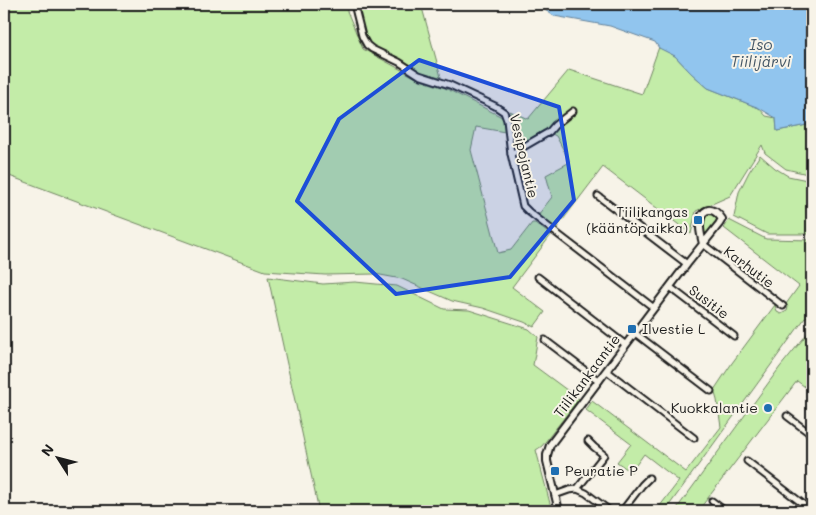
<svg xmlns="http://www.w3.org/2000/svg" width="816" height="515" font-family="Mali,sans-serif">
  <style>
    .green { fill: #c3eca8; stroke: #708462 }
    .water { fill: #91c5ee; stroke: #62819a }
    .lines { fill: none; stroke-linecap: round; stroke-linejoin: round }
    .minor-casing { stroke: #1c1c1c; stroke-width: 9 }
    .tertiary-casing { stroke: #1c1c1c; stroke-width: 10 }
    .minor { stroke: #f7f3e8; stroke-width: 5 }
    .tertiary { stroke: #f7f3e8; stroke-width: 6 }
    .marked { fill: #1d4ed8; fill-opacity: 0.2; stroke: #1d4ed8; stroke-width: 4; stroke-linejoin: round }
    .poi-dot { fill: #1f6fb2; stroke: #f7f3e8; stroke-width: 2 }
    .labels { text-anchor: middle; stroke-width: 4; stroke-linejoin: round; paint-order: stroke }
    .street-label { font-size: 14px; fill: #1c1c1c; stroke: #f7f3e8 }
    .poi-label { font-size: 14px; fill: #1c1c1c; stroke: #f7f3e8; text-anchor: end }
    .water-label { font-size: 15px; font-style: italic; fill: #455766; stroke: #f7f3e8 }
  </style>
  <rect width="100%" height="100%" fill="#f7f3e8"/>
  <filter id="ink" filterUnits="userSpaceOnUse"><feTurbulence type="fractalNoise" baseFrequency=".02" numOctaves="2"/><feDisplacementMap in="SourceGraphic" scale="10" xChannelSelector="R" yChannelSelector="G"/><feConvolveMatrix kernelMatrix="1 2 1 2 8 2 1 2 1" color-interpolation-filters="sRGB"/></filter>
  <g filter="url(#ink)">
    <g class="green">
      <polygon points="4,4 344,4 363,49 420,80 445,88 504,118 505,132 476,127 471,150 498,253 511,250 532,223 535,223 551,235 512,287 545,312 534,327 524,322 483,308 452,301 402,279 375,274 325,275 265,271 4,174"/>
      <polygon points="356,4 421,4 441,77 422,73 395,56 376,48 366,41"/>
      <polygon points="659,47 675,56 691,73 708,88 759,108 766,116 776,118 777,131 812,124 812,175 786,169 765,153 762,145 730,196 696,211 691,234 603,167 556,229 538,215 552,197 546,175 570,162 556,136 544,130 516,148 511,131 510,111 528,119 569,70 642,94"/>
      <polygon points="760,155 775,168 788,176 812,181 812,234 767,234 734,217 739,192 749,172"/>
      <path d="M710,212L718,216L717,221L704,239C702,228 699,220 710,212Z"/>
      <polygon points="729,220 766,239 812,240 812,311 805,318 665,511 656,511 679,481 644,454 631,472 617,462 631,444 586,410 592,401 686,472 721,427 717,400 714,390 732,363 775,305 777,312 781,314 787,311 788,307 786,304 799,286 724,228"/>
      <polygon points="268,277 323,284 355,282 397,286 444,309 469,310 529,329 538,337 533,365 579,399 542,446 536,450 552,511 319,511"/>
      <polygon points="812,328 812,392 797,381 698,511 675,511 780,367"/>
    </g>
    <polygon class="water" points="536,4 812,4 812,124 777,131 776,118 759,108 708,88 691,73 675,56 659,48 655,42 610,26 554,16"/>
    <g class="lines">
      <g class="minor-casing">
        <g id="minor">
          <polyline points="354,4 362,36 367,45 372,49 399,62 419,75 450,85 495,106 504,112 507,120 511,154 523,206 529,212 654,308"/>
          <polyline points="511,154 549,132 555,125 573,111"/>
          <polyline points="598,196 687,264"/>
          <polyline points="703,244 783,306"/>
          <polyline points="538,277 626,345"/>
          <polyline points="670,287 734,336"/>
          <polyline points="635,333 711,391"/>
          <polyline points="545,340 599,381"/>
          <polyline points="607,371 694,438"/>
          <polyline points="787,416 812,435"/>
          <polyline points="747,461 812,511"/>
          <polyline points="577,489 586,493 610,511"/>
          <polyline points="555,495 569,490 577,489 604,455 594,447 588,441"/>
          <polyline points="712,501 725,511"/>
          <polyline points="622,511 642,485 649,478"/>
        </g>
      </g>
      <g class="tertiary-casing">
        <path id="tertiary" d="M559,511L547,461V455L550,445L687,264L719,224L722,219C711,203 699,210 700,227C700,233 702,239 703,244"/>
      </g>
      <use href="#minor" class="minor"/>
      <use href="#tertiary" class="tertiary"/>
    </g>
  </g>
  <path class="marked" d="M419,60L559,107L574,200L510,277L396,294L297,201L339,119Z"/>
  <g class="poi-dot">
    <rect x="693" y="215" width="10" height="10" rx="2.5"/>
    <rect x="627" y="324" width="10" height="10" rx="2.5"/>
    <circle cx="768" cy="408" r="5"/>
    <rect x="550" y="466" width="10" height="10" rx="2.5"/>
  </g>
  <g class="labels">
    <g class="street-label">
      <text transform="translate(524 156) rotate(77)" y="5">Vesipojantie</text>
      <text transform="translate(749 267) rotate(37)" y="5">Karhutie</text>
      <text transform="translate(709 302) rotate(37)" y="5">Susitie</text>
      <text transform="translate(587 376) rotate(-53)" y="5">Tiilikankaantie</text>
    </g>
    <g class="poi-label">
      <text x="688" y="217">Tiilikangas<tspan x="688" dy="16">(kääntöpaikka)</tspan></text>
      <text x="642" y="334" text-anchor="start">Ilvestie L</text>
      <text x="758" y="413">Kuokkalantie</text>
      <text x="565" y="476" text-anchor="start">Peuratie P</text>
    </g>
    <g class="water-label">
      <text x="761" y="50">Iso<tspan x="761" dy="17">Tiilijärvi</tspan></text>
    </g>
  </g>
  <rect width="816" height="515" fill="none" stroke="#f7f3e8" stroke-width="20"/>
  <rect x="10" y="10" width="796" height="495" fill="none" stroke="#1c1c1c" stroke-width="2" filter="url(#ink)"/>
  <g transform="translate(58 458) rotate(306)" stroke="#f7f3e8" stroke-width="4" paint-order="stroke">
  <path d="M0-4L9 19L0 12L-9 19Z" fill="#1c1c1c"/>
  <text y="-8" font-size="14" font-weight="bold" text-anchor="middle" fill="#1c1c1c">N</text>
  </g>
</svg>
